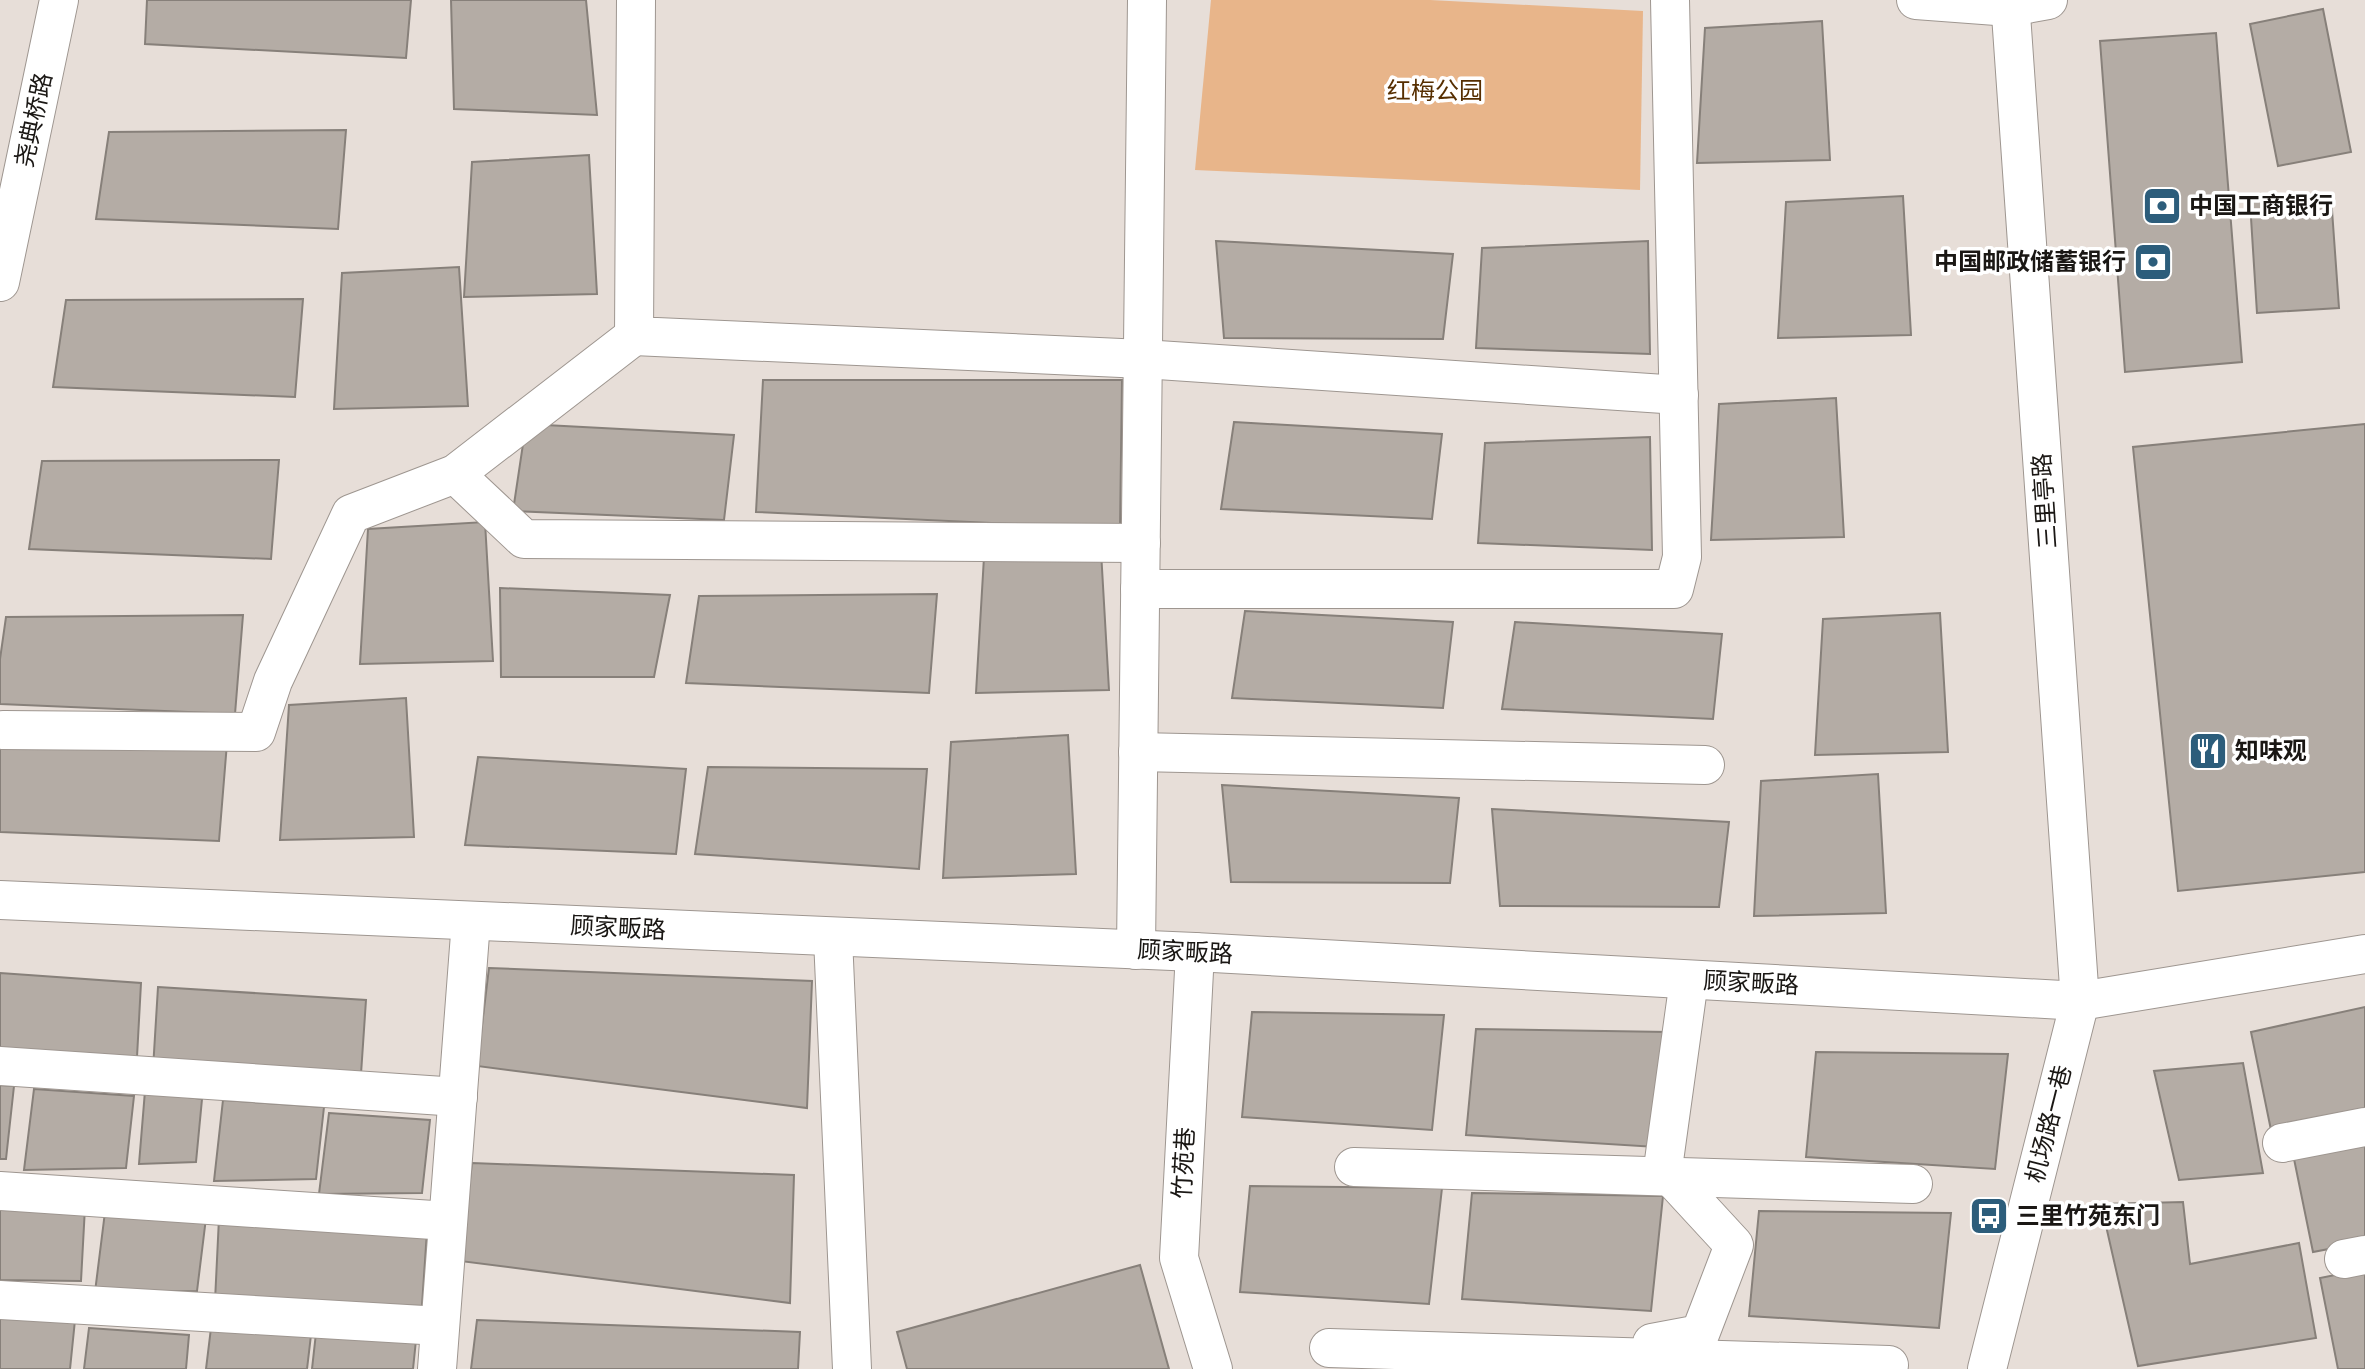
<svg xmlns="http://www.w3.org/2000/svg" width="2365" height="1369" font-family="'Open Sans','Noto Sans SC',sans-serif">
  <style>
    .green { fill: #e8b58a }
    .building { fill: #b4aca5; stroke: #87807a; stroke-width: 2 }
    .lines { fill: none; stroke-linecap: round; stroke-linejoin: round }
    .minor-casing { stroke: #9e9690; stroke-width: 40 }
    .tertiary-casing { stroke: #9e9690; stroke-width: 40 }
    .minor { stroke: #fff; stroke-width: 38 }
    .tertiary { stroke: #fff; stroke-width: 38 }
    .labels { text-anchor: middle; stroke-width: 7; stroke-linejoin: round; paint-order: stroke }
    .park-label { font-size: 24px; fill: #562e00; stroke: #fff }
    .street-label { font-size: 24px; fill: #1a1714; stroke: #fff }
    .poi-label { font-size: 24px; font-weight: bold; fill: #1a1714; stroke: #fff; text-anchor: start }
  </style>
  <rect width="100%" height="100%" fill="#e7ded8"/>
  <polygon class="green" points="1211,0 1430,0 1643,11 1640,190 1195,170"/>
  <g class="building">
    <polygon points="147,0 411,0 406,58 145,44"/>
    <polygon points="451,0 586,0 597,115 454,109"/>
    <polygon points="2323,9 2351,152 2278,166 2250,24"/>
    <polygon points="1822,21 1830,160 1697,163 1705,28"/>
    <polygon points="2216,33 2242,362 2125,372 2100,41"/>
    <polygon points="346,130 338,229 96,219 109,132"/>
    <polygon points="589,155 597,294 464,297 472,162"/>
    <polygon points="1903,196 1911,335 1778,338 1786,202"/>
    <polygon points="2331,196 2339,308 2257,313 2250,202"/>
    <polygon points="1216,241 1453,254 1443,339 1224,338"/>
    <polygon points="1648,241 1650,354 1476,348 1482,248"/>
    <polygon points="459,267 468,406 334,409 342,273"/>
    <polygon points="303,299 295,397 53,387 66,300"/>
    <polygon points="763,380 1122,380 1120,529 756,512"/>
    <polygon points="1836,398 1844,537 1711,540 1719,404"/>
    <polygon points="1234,422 1442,434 1432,519 1221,509"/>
    <polygon points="526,424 734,435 724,520 513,511"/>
    <polygon points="2365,424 2365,872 2178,891 2133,447"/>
    <polygon points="1650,437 1652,550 1478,543 1485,443"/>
    <polygon points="279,460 271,559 29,549 42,461"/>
    <polygon points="485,522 493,661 360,664 368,529"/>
    <polygon points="1101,551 1109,690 976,693 984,557"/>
    <polygon points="500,588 670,595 654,677 501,677"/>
    <polygon points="937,594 929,693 686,683 699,596"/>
    <polygon points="1245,611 1453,622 1443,708 1232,698"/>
    <polygon points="1940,613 1948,752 1815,755 1823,619"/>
    <polygon points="243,615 235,714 0,704 0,659 6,617"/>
    <polygon points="1515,622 1722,634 1713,719 1502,709"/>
    <polygon points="406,698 414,837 280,840 289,705"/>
    <polygon points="1068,735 1076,874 943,878 951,742"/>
    <polygon points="227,743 219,841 0,832 0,744"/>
    <polygon points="478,757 686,769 676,854 465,845"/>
    <polygon points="708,767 927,769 919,869 695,854"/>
    <polygon points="1878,774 1886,913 1754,916 1761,781"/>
    <polygon points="1222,785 1459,798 1450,883 1231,882"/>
    <polygon points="1492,809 1729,822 1719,907 1500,906"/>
    <polygon points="489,968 812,981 807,1108 477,1066"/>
    <polygon points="0,973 141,983 137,1057 0,1053"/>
    <polygon points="158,987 366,1000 361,1074 153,1069"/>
    <polygon points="2365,1007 2365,1112 2271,1130 2251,1032"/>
    <polygon points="1252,1012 1444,1015 1432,1130 1242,1117"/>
    <polygon points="1476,1029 1668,1032 1656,1147 1466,1135"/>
    <polygon points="1816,1052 2008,1054 1995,1169 1806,1157"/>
    <polygon points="2243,1063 2263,1173 2179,1180 2154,1071"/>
    <polygon points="0,1085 14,1086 6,1159 0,1159"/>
    <polygon points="34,1089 134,1096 126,1168 24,1170"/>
    <polygon points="145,1091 202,1099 196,1162 139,1164"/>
    <polygon points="223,1100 324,1107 316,1179 214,1181"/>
    <polygon points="329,1113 430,1120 422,1193 319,1194"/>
    <polygon points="2365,1139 2365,1242 2313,1252 2293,1154"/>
    <polygon points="472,1163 794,1175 790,1303 460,1261"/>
    <polygon points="1250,1186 1442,1188 1429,1304 1240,1292"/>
    <polygon points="1472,1193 1663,1196 1651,1311 1462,1299"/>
    <polygon points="0,1202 85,1207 81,1281 0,1280"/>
    <polygon points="2183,1202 2190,1264 2299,1243 2316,1338 2138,1366 2101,1204"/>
    <polygon points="1759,1211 1951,1213 1939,1328 1749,1316"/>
    <polygon points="105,1212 206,1218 197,1291 95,1292"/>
    <polygon points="219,1218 427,1231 422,1306 215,1301"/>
    <polygon points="1140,1265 1169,1369 907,1369 897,1332"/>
    <polygon points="2365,1269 2365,1369 2338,1369 2320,1278"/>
    <polygon points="0,1315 75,1320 70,1369 0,1369"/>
    <polygon points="477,1320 800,1332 798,1369 471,1369"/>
    <polygon points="89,1328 189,1335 186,1369 84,1369"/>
    <polygon points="211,1328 311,1335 307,1369 206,1369"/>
    <polygon points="316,1333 416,1340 413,1369 312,1369"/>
  </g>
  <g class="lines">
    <g class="minor-casing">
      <g id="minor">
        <polyline points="636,0 634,336 1143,359 1679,395"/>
        <polyline points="1916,0 2010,7 2048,0"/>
        <polyline points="455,474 524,539 1141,543"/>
        <polyline points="1140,589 1674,589 1682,557 1670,0"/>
        <polyline points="3,730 256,732 273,681 351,514 455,474 634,336"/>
        <polyline points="1138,752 1705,765"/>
        <polyline points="833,938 852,1369"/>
        <polyline points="1136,950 1147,0"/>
        <polyline points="1195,952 1179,1258 1213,1369"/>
        <polyline points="0,1066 458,1097"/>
        <polyline points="2282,1143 2365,1127"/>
        <polyline points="1354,1167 1913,1184"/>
        <polyline points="0,1191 448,1221"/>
        <polyline points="2344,1259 2365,1255"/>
        <polyline points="0,1300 440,1326"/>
        <polyline points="1652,1343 1700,1334 1734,1245 1663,1168 1689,980"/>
        <polyline points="1329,1348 1889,1365"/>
        <polyline points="437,1369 471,921"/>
      </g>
    </g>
    <g class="tertiary-casing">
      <g id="tertiary">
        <polyline points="0,282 59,0"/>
        <polyline points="0,900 1195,952 2080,1001 2365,954"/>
        <polyline points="1987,1369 2080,1001 2010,0"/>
      </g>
    </g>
    <use href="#minor" class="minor"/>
    <use href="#tertiary" class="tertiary"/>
  </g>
  <defs>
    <g id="bank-square" transform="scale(2.0125)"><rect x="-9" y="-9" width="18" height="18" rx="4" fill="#2c5d7b" stroke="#fff"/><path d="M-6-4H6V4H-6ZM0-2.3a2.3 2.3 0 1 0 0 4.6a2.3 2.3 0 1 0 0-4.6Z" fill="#fff"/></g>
    <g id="restaurant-square" transform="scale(2.0125)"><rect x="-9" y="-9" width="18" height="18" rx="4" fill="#2c5d7b" stroke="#fff"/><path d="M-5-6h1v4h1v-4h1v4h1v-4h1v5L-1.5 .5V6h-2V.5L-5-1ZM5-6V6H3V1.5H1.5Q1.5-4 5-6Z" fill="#fff"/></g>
    <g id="bus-square" transform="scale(2.0125)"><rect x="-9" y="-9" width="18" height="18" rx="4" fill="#2c5d7b" stroke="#fff"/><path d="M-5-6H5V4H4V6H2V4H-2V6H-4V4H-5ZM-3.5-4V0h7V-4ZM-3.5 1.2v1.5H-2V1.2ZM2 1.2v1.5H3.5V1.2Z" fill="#fff"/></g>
  </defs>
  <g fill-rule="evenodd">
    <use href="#bank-square" x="2162" y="206"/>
    <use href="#bank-square" x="2153" y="262"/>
    <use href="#restaurant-square" x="2208" y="751"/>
    <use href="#bus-square" x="1989" y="1216"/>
  </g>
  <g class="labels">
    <g class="park-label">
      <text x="1435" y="99">红梅公园</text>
    </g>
    <g class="street-label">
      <text transform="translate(34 120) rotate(-78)" y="8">尧典桥路</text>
      <text transform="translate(2045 501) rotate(-94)" y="8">三里亭路</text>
      <text transform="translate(618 928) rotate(3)" y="8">顾家畈路</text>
      <text transform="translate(1185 952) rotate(3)" y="8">顾家畈路</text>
      <text transform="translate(1751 983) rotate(3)" y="8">顾家畈路</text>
      <text transform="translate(2049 1124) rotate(-76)" y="8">机场路一巷</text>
      <text transform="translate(1184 1163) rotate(-87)" y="8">竹苑巷</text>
    </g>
    <g class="poi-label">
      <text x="2189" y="214">中国工商银行</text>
      <text x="2126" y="270" text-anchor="end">中国邮政储蓄银行</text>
      <text x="2235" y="759">知味观</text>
      <text x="2016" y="1224">三里竹苑东门</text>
    </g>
  </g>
</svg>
